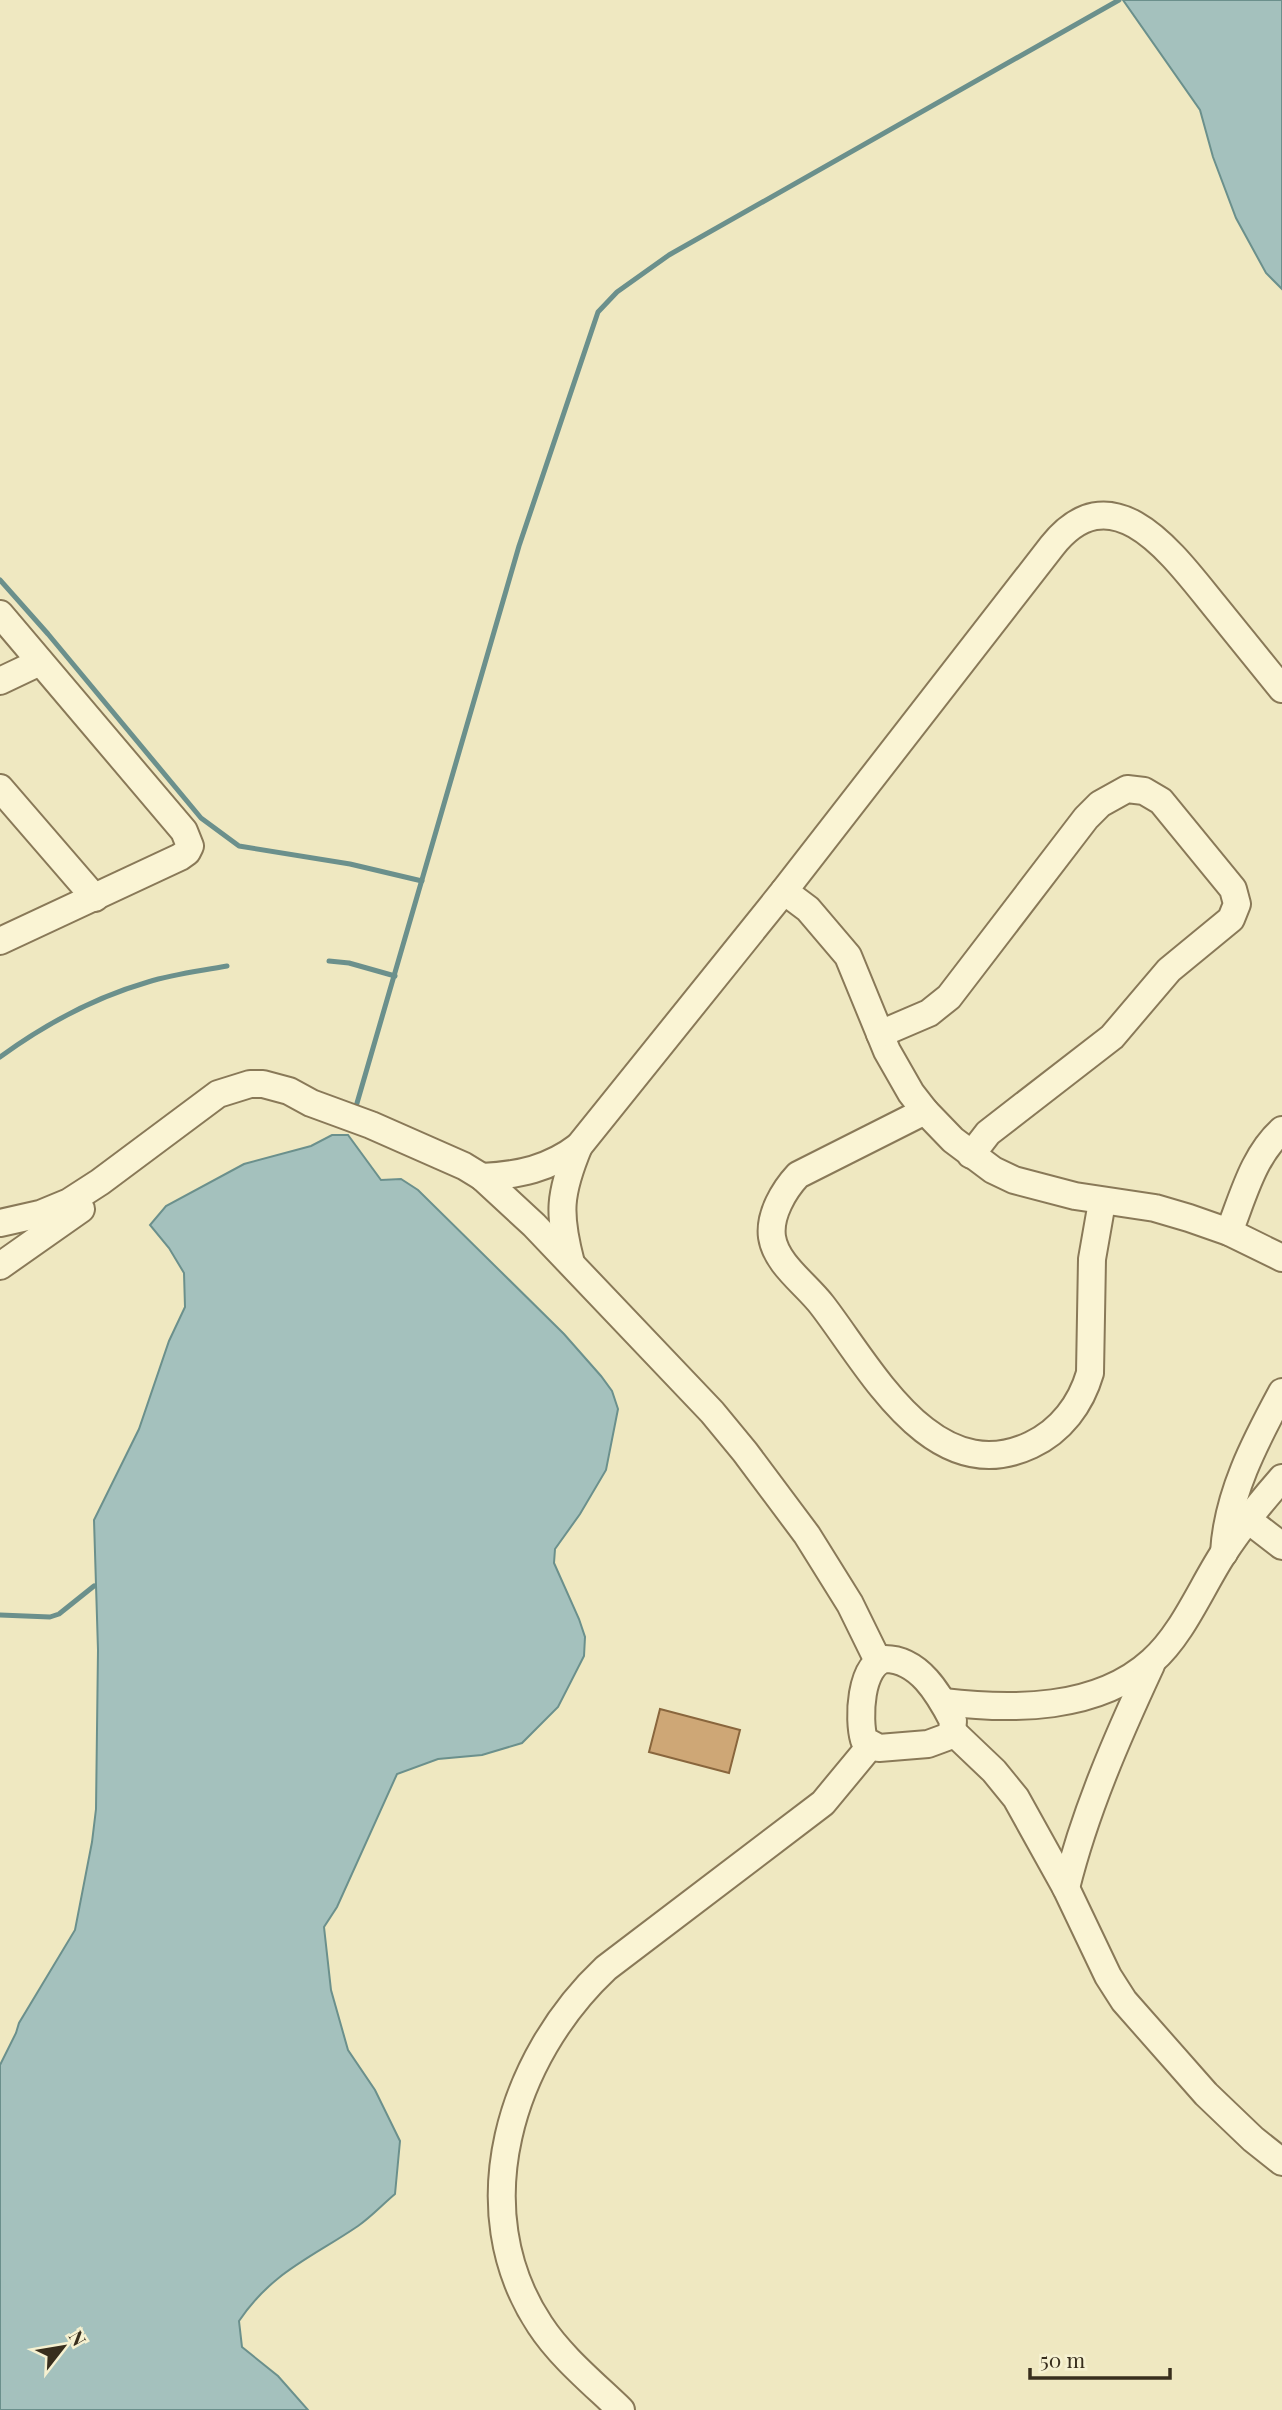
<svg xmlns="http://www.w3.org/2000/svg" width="1282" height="2410" font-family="'Playfair Display',serif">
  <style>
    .water { fill: #a4c1bd; stroke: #6b908c; stroke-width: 2 }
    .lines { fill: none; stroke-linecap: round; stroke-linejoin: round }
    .stream { stroke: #6b908c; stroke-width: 5 }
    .building { fill: #cea776; stroke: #89663d; stroke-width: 2 }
    .minor-casing { stroke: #897958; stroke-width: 30 }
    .minor { stroke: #faf4d4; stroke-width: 26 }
  </style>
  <rect width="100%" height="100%" fill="#efe8c1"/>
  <g class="water">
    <polygon points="1123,0 1282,0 1282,289 1266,273 1236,218 1213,157 1200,110"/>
    <path d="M332,1135H348L381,1180L401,1179L418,1190L564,1334L601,1376L612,1391L618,1409L606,1470L580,1514L555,1549L554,1563L579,1619L585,1637L584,1656L558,1707L522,1743L482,1755L438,1759L397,1774L337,1907L324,1927L331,1990L348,2050L375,2090L400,2141L395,2194C383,2204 371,2217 358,2226C311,2258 272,2272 239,2321L242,2347L278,2376L308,2410H0V2065L16,2033L19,2023L75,1930L92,1842L96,1809L98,1650L94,1520L139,1429L169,1341L185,1307L184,1273L169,1248L150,1225L166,1206L244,1164L311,1146Z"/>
  </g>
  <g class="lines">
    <g class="stream">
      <polyline points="0,580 48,634 201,818 239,846 350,864 422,881"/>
      <polyline points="329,961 349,963 395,976"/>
      <path d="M0,1057C44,1025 96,997 148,982C174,974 201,971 227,966"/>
      <polyline points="355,1110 519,546 598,312 617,292 669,255 1119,0"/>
      <polyline points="0,1615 50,1617 59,1614 94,1586"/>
    </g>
  </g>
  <polygon class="building" points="660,1709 740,1730 729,1773 649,1752"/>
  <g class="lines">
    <g class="minor-casing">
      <g id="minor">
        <polyline points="0,614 184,831 190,846 187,852 180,857 0,941"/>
        <polyline points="0,681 40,662"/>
        <polyline points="0,788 95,898"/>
        <polyline points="784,891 808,909 848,956 887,1051 911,1093 925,1111 953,1140 993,1170 1014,1180 1075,1196 1155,1208 1189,1218 1229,1232 1282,1258"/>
        <polyline points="880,1034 929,1013 949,997 1086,818 1100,804 1127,789 1144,791 1161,801 1233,889 1237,904 1231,919 1169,970 1112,1037 988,1133 971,1155"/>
        <path d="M925,1111L798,1175C784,1190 769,1215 772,1237C776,1264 806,1284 822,1305C870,1367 933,1491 1031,1445C1061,1431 1081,1404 1090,1373L1092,1259L1102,1202"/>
        <path d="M482,1177C519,1175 549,1169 579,1146"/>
        <polyline points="0,1223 40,1214 69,1202 100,1182 218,1094 250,1084 263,1084 289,1091 311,1103 371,1125 464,1166 482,1177 534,1225 712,1412 745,1452 807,1535 850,1604 878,1661"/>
        <path d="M1229,1232C1243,1197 1253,1156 1282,1130"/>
        <path d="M571,1263C558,1214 559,1194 579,1146L784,891L1052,546C1113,469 1174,556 1214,605C1237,633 1259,661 1282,689"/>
        <polyline points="0,1266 81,1209"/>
        <polyline points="1234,1509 1282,1546"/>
        <path d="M1224,1553C1227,1495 1255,1442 1282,1392"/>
        <path d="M885,1659C919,1659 939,1694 953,1721L952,1731L947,1737L928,1744L879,1748L864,1740C858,1719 860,1665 885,1659Z"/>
        <path d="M943,1702C1012,1710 1097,1711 1152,1661C1182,1635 1201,1588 1223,1554C1240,1528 1261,1502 1282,1478"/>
        <polyline points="952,1731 994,1771 1016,1798 1066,1888 1108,1976 1124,2001 1206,2094 1253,2139 1282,2162"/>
        <path d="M1066,1888C1085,1811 1118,1736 1151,1665"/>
        <path d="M621,2410C593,2383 561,2357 540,2325C463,2209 511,2057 606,1968L823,1803L871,1745"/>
      </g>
    </g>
    <use href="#minor" class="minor"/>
  </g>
  <g transform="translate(63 2347) rotate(59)" stroke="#f6f1d1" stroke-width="5" paint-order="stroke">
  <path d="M0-5L12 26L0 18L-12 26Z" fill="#382e1d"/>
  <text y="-10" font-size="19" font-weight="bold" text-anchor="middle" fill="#382e1d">N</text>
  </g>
  <path d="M1030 2368v10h140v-10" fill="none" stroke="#382e1d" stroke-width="3.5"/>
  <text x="1040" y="2368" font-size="21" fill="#382e1d" stroke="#f6f1d1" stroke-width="5" paint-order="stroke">50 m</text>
</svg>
